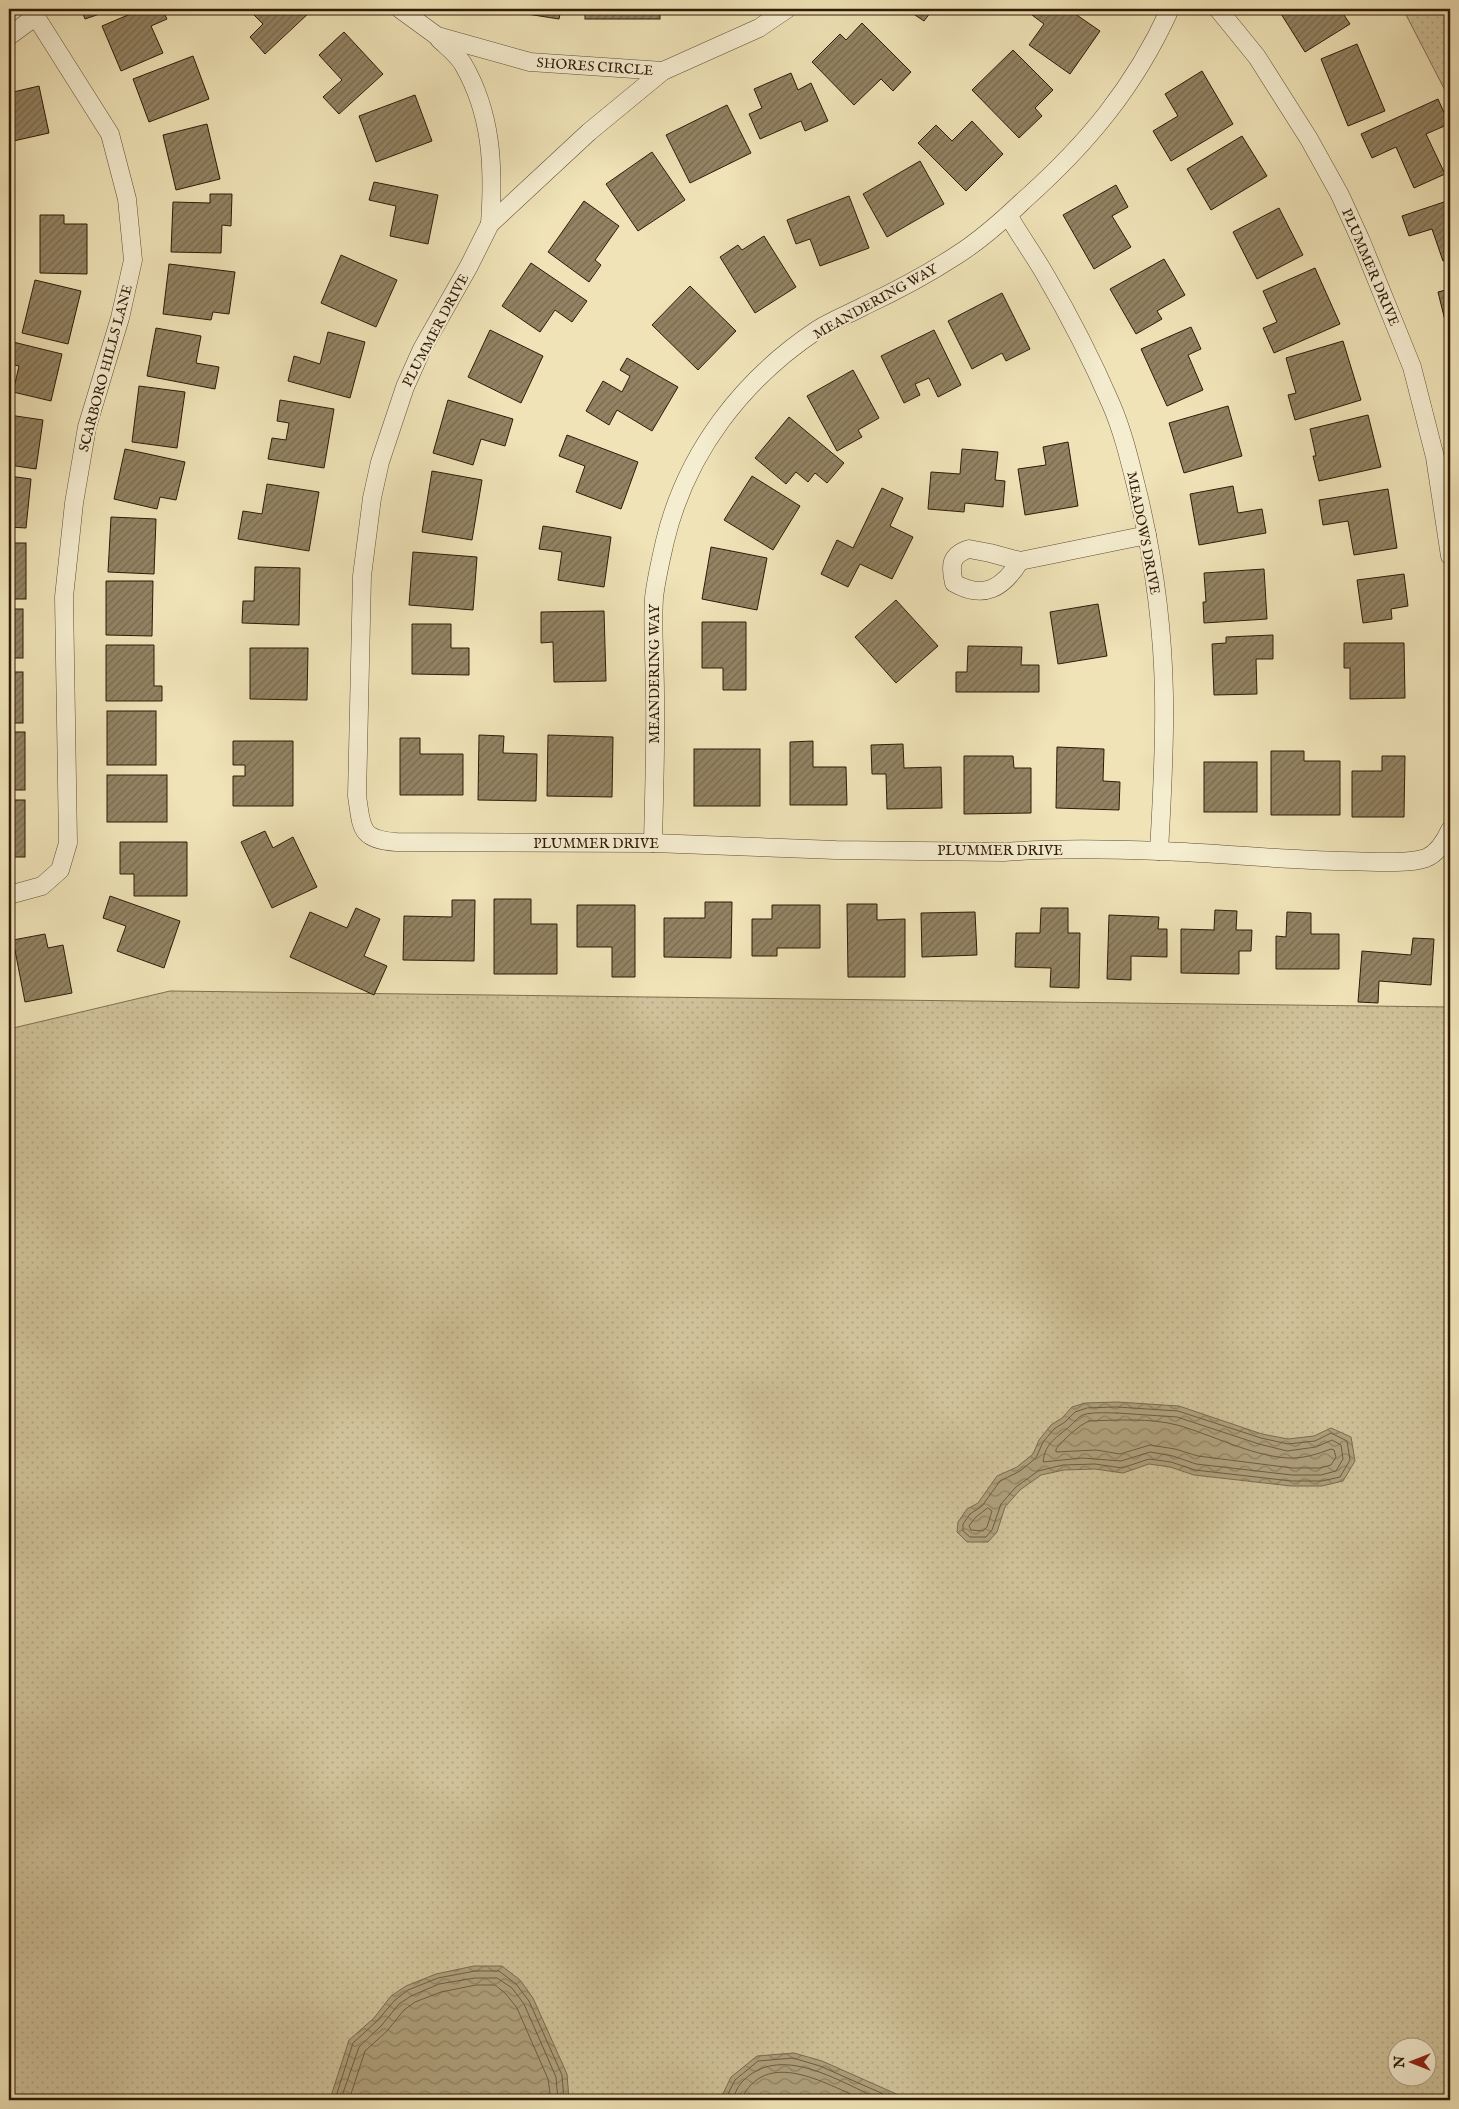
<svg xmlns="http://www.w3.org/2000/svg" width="1459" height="2109" font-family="'IM FELL English',serif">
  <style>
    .grass { fill: url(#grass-dots); stroke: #806e50; fill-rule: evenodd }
    .water { fill: url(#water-waves); stroke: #7c6a4d }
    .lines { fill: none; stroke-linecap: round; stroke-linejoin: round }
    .shore { stroke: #6f5c41; stroke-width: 1 }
    .building { fill: url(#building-hatch); stroke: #301a07 }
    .minor-casing { stroke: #604c33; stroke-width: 19 }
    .minor { stroke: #f5edd0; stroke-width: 18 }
    .labels { text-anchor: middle; stroke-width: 4.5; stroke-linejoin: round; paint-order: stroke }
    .street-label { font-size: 14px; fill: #301a07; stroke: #f5edd0 }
  </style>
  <defs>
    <pattern id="grass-dots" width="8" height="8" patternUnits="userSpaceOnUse" patternTransform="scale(1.25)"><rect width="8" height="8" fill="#cfc199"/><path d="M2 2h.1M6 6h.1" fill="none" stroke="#b2a582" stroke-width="1.8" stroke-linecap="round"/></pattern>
    <pattern id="water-waves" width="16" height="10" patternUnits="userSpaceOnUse" patternTransform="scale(1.25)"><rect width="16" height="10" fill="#ae9f7b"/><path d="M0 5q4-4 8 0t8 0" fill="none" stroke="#8e8163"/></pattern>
    <pattern id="building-hatch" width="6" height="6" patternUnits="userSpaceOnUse" patternTransform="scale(1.25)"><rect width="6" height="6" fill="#938363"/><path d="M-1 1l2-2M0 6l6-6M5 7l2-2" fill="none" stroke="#786a50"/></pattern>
  </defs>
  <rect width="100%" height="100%" fill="#efe3b7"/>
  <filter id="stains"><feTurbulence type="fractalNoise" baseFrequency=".004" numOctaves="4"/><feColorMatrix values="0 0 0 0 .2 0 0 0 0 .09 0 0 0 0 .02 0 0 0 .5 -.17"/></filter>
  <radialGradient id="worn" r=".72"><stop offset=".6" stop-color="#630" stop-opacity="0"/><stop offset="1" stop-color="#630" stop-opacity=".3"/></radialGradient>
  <g class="grass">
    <polygon points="1403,9 1450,9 1450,100"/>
    <path d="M170,991L1450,1007V2100H9V1029ZM1396,2046H1426V2076H1396Z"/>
  </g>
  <g class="water">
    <polygon points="1117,1402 1179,1406 1262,1434 1288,1439 1314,1436 1331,1428 1351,1437 1355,1461 1343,1481 1322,1486 1291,1486 1194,1475 1170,1467 1149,1464 1123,1473 1095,1469 1064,1470 1041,1475 1020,1490 1005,1507 997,1532 988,1542 967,1542 957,1532 958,1522 967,1509 978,1503 997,1476 1017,1467 1033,1454 1039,1440 1051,1425 1062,1418 1072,1407 1085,1403"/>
    <polygon points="474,1966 502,1966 520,1980 533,1998 567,2074 569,2100 333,2100 332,2093 349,2040 374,2018 391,1996 406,1986 436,1974"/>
    <polygon points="794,2053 822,2061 910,2100 720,2100 731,2077 757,2056"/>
  </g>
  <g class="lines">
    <g class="shore">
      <polygon points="1117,1407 1178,1411 1261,1438 1288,1444 1315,1441 1331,1433 1347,1441 1350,1460 1340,1477 1322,1481 1291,1481 1195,1470 1171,1462 1149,1459 1122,1468 1095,1464 1063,1465 1038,1471 1016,1487 1001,1504 992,1530 986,1537 970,1537 963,1531 963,1524 970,1514 982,1506 1000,1481 1020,1471 1036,1458 1043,1442 1054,1429 1065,1422 1075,1412 1087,1408"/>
      <path d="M1117,1413L1177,1417L1259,1444L1287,1451L1316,1447L1332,1440L1341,1445L1343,1459L1336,1471L1321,1475H1292L1196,1464L1173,1456L1150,1452L1121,1461L1082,1458L1043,1462C1045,1442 1058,1437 1070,1426C1076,1421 1078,1416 1086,1414C1095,1412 1107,1413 1117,1413Z"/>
      <path d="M1089,1421C1116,1420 1151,1418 1177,1425C1213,1435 1249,1455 1287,1458C1302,1459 1318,1454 1331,1449L1334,1450L1336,1457L1331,1465L1320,1468H1292L1198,1456L1175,1449L1150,1445L1120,1454L1096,1450L1056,1452V1449C1063,1440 1079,1425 1089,1421Z"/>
      <polygon points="988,1508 992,1511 987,1527 983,1531 971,1530 969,1526 975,1518"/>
      <polyline points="338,2100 337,2093 353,2043 377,2021 395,2000 408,1990 438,1978 475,1971 499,1971 516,1984 529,2001 562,2075 564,2100"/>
      <polyline points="344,2100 343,2093 359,2047 381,2026 399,2004 411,1996 439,1984 475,1978 497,1978 512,1988 524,2004 556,2077 558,2100"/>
      <polyline points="351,2100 351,2094 365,2051 387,2031 404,2010 415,2002 441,1992 476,1985 495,1985 506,1994 517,2008 548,2079 551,2100"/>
      <polyline points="725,2100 735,2080 758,2061 793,2058 820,2066 897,2100"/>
      <path d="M732,2100C735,2095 737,2087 741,2083C779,2041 840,2082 881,2100"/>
      <path d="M741,2100C765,2047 825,2083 863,2100"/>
    </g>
  </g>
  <g class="building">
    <polygon points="81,9 114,9 85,19"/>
    <polygon points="142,9 162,9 167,19 151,26 163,53 121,71 102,26"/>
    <polygon points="248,9 310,9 311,11 265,54 250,37 263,24"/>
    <polygon points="495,9 561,9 559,19"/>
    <rect x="585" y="9" width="75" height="10"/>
    <polygon points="906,9 933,9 924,21"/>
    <polygon points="1036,9 1068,9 1100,31 1070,74 1029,45 1044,24 1032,15"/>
    <polygon points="1278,9 1340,9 1350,24 1305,52"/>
    <polygon points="862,23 911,72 893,91 881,79 854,105 812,62 840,34 846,40"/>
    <polygon points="344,32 383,74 339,114 323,97 342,80 319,55"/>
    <polygon points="1357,44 1385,111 1348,126 1321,59"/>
    <polygon points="1013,50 1053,90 1035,108 1042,116 1019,138 972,90"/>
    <polygon points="193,56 209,99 149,122 133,79"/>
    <polygon points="1202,71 1233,124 1171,161 1153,131 1178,116 1165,94"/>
    <polygon points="791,73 798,90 811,83 828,121 805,131 801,121 760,139 749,114 762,108 754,89"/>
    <polygon points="39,86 49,133 9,142 9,93"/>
    <polygon points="415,95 432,141 376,162 359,116"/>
    <polygon points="1438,99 1449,124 1426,134 1445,174 1414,188 1396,147 1372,158 1361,134"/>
    <polygon points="727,105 751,153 690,183 666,135"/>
    <polygon points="972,121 1003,154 966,191 918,143 936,125 952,141"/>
    <polygon points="207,124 220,179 176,190 163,135"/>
    <polygon points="1242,136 1267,176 1211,210 1187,169"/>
    <polygon points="652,152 685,200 638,231 606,184"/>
    <polygon points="920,161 944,204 887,237 863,194"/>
    <polygon points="374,182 438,195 428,244 390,236 396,206 369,200"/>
    <polygon points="1116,185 1128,207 1112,216 1131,247 1094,269 1063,215"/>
    <polygon points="210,194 232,194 231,226 222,225 221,253 171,252 173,202 210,203"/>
    <polygon points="849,196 869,248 820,266 810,239 796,244 787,220"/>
    <polygon points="1450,200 1450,259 1443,261 1432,229 1409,236 1402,216"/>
    <polygon points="584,201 619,226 595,260 601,265 589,282 548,252"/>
    <polygon points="1279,208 1303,255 1257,279 1233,232"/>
    <polygon points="40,215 64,215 64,224 87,224 87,274 40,273"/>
    <polygon points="764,236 796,287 755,313 720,257 738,245 742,250"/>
    <polygon points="341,255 397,280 376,327 321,303"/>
    <polygon points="1164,259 1185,295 1157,311 1162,319 1136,334 1110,289"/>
    <polygon points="531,263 587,301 572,322 555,310 540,332 502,306"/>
    <polygon points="169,264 235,272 229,314 213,312 211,320 163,314"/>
    <polygon points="1315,268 1340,324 1274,353 1263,328 1277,322 1263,291"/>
    <polygon points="35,280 81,291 68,344 22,333"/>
    <polygon points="690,286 736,331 698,370 652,325"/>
    <polygon points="1450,289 1450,341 1438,292"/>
    <polygon points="1002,293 1030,349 1006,361 1002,353 972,369 948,321"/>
    <polygon points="1191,327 1201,349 1188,355 1203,390 1167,406 1141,349"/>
    <polygon points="156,328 201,336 196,363 219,367 215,389 147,376"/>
    <polygon points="490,330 543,356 521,403 468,377"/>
    <polygon points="934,330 961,385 938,397 929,378 915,384 920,395 904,403 881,356"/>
    <polygon points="328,332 365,342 350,398 288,381 294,356 320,364"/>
    <polygon points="9,341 62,354 51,401 13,392 19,366 9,364"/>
    <polygon points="1343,341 1361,400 1295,420 1288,395 1296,393 1286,358"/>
    <polygon points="627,358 678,387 652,431 617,410 609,425 586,411 603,381 622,392 630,376 620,370"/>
    <polygon points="853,370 879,418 858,430 862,437 837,451 807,396"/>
    <polygon points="139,386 185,392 177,448 132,442"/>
    <polygon points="280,400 334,409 324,468 268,459 272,438 286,440 289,423 277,421"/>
    <polygon points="448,400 513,419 505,446 481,439 473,465 433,453"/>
    <polygon points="1228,406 1242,456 1184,473 1169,423"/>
    <polygon points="9,415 43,420 36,469 9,465"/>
    <polygon points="1368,415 1381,467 1319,481 1313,456 1316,456 1310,429"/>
    <polygon points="789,417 844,463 827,483 815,473 808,482 796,472 786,484 755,458"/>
    <polygon points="567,435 638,462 621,509 576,492 585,466 559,456"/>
    <polygon points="1068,442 1078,506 1025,515 1018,469 1046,465 1043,447"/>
    <polygon points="125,449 185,462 176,500 160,497 157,509 114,499"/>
    <polygon points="962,449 998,452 995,480 1005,481 1003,507 965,503 964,512 928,509 931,472 960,474"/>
    <polygon points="432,471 482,480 472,540 422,532"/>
    <polygon points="9,476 31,479 26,528 9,527"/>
    <polygon points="752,476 800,506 773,550 724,520"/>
    <polygon points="267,484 319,492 309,551 238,539 243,511 262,514"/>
    <polygon points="1233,486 1238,513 1262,509 1266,533 1199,545 1190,494"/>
    <polygon points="882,488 903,498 890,526 913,537 892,579 860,564 848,587 821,574 837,540 853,548"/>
    <polygon points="1388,489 1397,548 1354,555 1348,521 1323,525 1319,500"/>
    <polygon points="111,517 156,519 154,574 108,572"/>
    <polygon points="543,526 611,537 604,587 558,580 562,552 539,549"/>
    <rect x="9" y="543" width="17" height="56"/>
    <polygon points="711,547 767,558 757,610 702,599"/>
    <polygon points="413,552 477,557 473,610 409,605"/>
    <polygon points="255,567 300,568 299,625 242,623 243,601 254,601"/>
    <polygon points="1264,569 1267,619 1204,623 1203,602 1206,602 1204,573"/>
    <polygon points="1404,574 1408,606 1391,609 1392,619 1363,623 1357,580"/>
    <polygon points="106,581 153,581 152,636 106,635"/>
    <polygon points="896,600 938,646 896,683 855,637"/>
    <polygon points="1098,604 1107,656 1058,664 1050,612"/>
    <rect x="9" y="609" width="14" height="49"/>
    <polygon points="604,611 606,681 554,682 553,642 541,643 541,612"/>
    <polygon points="702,622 746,622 746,690 723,690 723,668 702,668"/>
    <polygon points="412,624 451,624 451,648 469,648 469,675 412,674"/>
    <polygon points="1273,635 1273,659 1256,659 1257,694 1214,695 1212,644 1226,643 1226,637"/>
    <polygon points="1344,643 1404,643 1405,698 1350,699 1350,668 1344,668"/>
    <polygon points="106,645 154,645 154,686 162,686 162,701 106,701"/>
    <polygon points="968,646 1022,647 1021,665 1039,665 1039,692 956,692 956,672 967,672"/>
    <polygon points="250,648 308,648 307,700 250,699"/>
    <rect x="9" y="672" width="14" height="51"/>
    <rect x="107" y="711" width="49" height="54"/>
    <rect x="9" y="732" width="16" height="58"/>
    <polygon points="479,735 504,736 503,753 537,754 536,801 478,800"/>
    <polygon points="548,735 613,737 612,797 547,796"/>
    <polygon points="400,738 420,738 420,754 463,754 463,795 400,795"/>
    <polygon points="233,741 293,741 293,806 233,806 233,776 245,776 245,765 233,765"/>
    <polygon points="813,741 813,767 846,767 847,805 790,805 790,742"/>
    <polygon points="903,744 904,768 941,767 942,808 887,809 886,774 872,774 871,745"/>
    <polygon points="1057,747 1104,749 1103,781 1120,782 1119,810 1056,808"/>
    <rect x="694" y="749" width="66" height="57"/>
    <polygon points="1271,751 1304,751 1304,761 1340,761 1340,815 1271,815"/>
    <polygon points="964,756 1013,756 1014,768 1031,768 1031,813 964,814"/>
    <polygon points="1382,756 1405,756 1404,817 1352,817 1352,771 1382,771"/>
    <rect x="1204" y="762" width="53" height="50"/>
    <rect x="107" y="775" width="60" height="47"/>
    <rect x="9" y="800" width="16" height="57"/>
    <polygon points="265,831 273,848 293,837 317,887 272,908 241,842"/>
    <polygon points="120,842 187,842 187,896 134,896 134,874 120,874"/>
    <polygon points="110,896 180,921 164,968 117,951 126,926 103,918"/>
    <polygon points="494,899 531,899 531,924 557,924 557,974 494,974"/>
    <polygon points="452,900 475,900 474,961 403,960 404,916 452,917"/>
    <polygon points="705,902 732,902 731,958 664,957 664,918 705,918"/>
    <polygon points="847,904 877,904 877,920 905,919 905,977 848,977"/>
    <polygon points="577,905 635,905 635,977 612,977 612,947 577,947"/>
    <polygon points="772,905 820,905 820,948 777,948 777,956 752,956 752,919 772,919"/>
    <polygon points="356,908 380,919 364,956 387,966 374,995 290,957 310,912 347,928"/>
    <polygon points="1041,908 1068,908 1068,933 1080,933 1079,988 1050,987 1051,968 1015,967 1016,933 1040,933"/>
    <polygon points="1215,910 1237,911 1236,930 1252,930 1251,951 1239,951 1239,974 1181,973 1181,929 1214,930"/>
    <polygon points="975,912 977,955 922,957 921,913"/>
    <polygon points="1287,912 1311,913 1311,934 1339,934 1339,969 1276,969 1276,936 1286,937"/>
    <polygon points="1109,915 1159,917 1158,929 1167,929 1167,957 1131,956 1131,980 1107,979"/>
    <polygon points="45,934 48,948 63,945 72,993 25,1002 13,940"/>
    <polygon points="1413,938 1434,939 1431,985 1379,981 1378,1003 1358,1002 1362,951 1411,955"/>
  </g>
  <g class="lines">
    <g class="minor-casing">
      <g id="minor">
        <polyline points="400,9 437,36 530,62 663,71 759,28 787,9"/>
        <polyline points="1218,9 1257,57 1309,139 1340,195 1361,241 1412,367 1435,457 1450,556"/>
        <polyline points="9,36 35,17"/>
        <path d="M439,39C446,46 457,54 463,64C492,114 494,167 490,224"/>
        <path d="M663,71L589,132L490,224L469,266L422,349L405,387L380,462L372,498L362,576L357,796C362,828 359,839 396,842L653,843L836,850L1004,852C1055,848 1108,849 1160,851C1221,853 1281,860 1342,861C1364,861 1407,865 1426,858C1438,853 1445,841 1450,830"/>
        <path d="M1008,215C1020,236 1034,255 1046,276C1070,317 1092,360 1111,404C1124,434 1131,466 1139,498C1154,562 1163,630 1164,696C1165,748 1162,799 1159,851"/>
        <path d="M969,549L990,553L1020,561C1003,588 984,600 954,583C950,566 950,555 969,549Z"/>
        <polyline points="1020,561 1147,535"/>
        <path d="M653,843C654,793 656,743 655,694C655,662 652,630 654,598C656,579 661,559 665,541C686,453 742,380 817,330C831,321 849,314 864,306C896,291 928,274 957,255C981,240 1003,220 1023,201C1087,144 1134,88 1170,9"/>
        <polyline points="9,895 42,886 60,870 68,843 64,597 74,503 87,427 120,318 133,260 127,199 110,134 31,9"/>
      </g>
    </g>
    <use href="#minor" class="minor"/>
  </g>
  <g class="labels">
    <g class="street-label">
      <text transform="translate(595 66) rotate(4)" y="5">SHORES CIRCLE</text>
      <text transform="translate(1371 267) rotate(67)" y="5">PLUMMER DRIVE</text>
      <text transform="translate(875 301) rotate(-29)" y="5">MEANDERING WAY</text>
      <text transform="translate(435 330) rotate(-62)" y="5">PLUMMER DRIVE</text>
      <text transform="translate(105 368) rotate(-75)" y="5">SCARBORO HILLS LANE</text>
      <text transform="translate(1144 533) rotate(79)" y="5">MEADOWS DRIVE</text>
      <text transform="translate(654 674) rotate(-90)" y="5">MEANDERING WAY</text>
      <text x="596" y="848">PLUMMER DRIVE</text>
      <text x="1000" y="855">PLUMMER DRIVE</text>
    </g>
  </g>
  <rect width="1459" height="2109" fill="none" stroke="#efe3b7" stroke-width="30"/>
  <rect x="10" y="10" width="1439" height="2089" fill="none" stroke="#301a07" stroke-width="2.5"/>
  <rect x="15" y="15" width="1429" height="2079" fill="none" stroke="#301a07"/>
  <g transform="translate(1412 2062) rotate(270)"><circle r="24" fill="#f5edd0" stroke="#a69980"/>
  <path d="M0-4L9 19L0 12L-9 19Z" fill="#8f2418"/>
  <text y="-8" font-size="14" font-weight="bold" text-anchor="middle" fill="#301a07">N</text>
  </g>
  <rect width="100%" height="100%" filter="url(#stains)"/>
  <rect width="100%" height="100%" fill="url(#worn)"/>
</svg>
